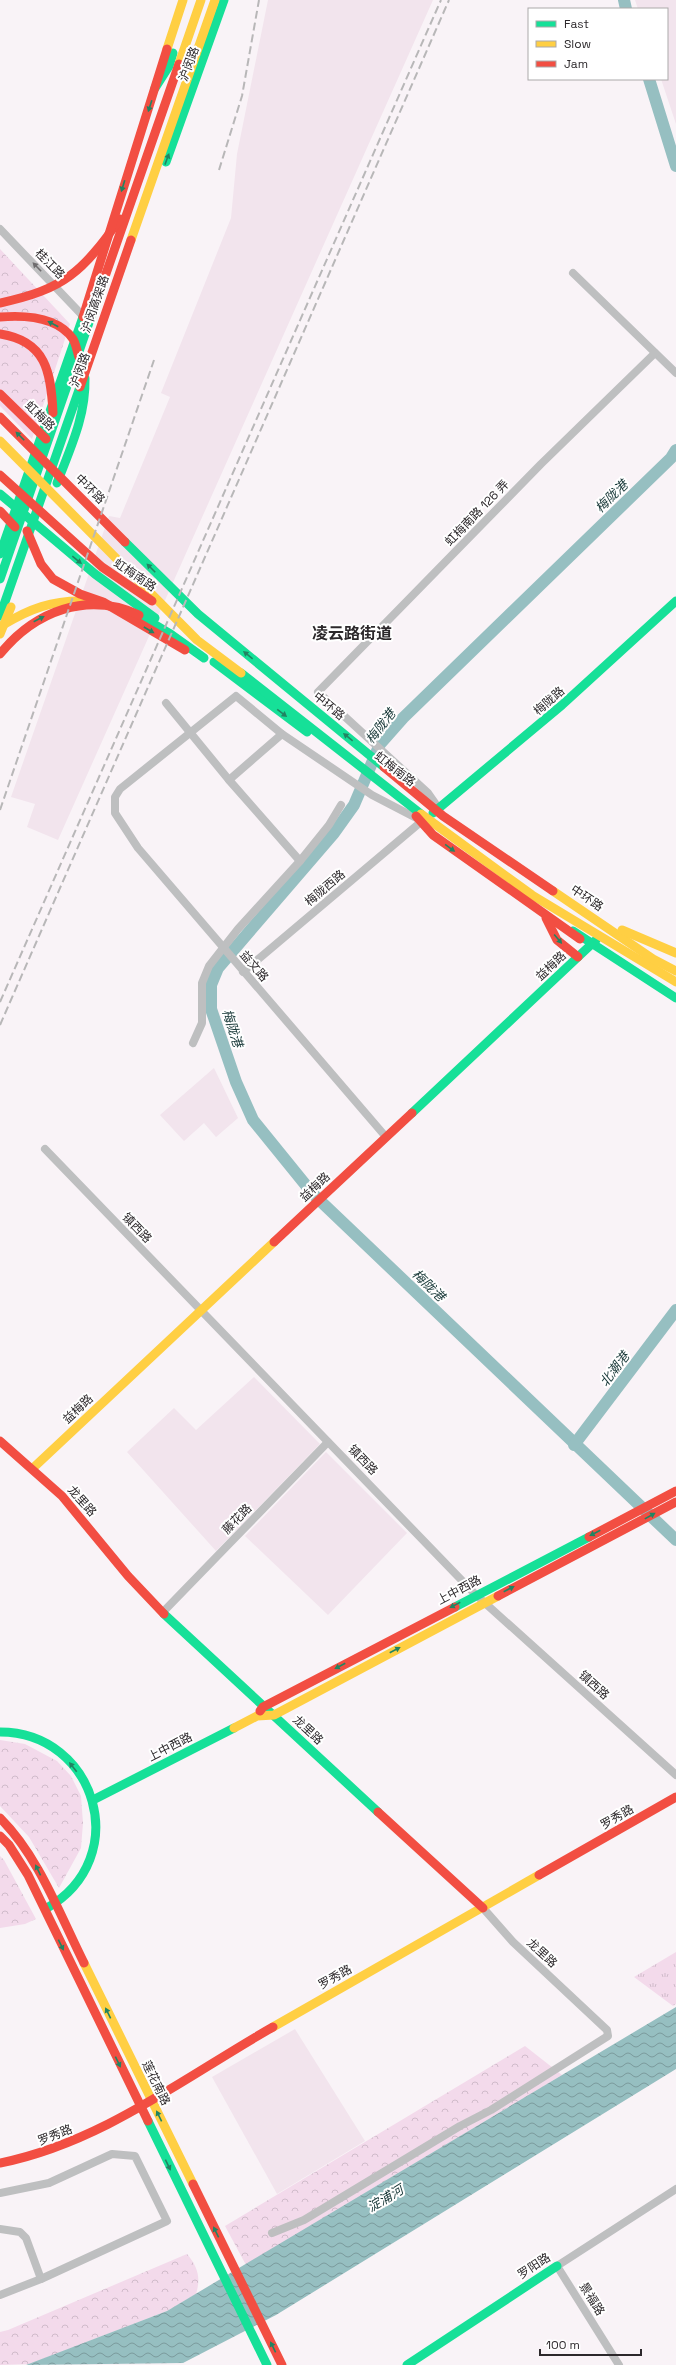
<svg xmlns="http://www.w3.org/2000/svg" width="676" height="2365" font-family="'Space Grotesk','Noto Sans SC',sans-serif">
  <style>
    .built { fill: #f2e4ed }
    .grass { fill: url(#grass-tufts) }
    .park { fill: url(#park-crowns) }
    .water { fill: url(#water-waves) }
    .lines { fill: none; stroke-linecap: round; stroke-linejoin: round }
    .river { stroke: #96bfc1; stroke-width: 12 }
    .street { stroke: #bebfc0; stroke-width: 8 }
    .fast { stroke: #16e098; stroke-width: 9 }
    .slow { stroke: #ffcf43; stroke-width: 9 }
    .jam { stroke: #f24e42; stroke-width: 9 }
    .rail { stroke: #b8b7b8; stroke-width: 2; stroke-dasharray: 8 4; stroke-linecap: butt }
    .oneway { fill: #218462 }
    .oneway2 { fill: #6e6c6e }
    .labels { text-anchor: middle; stroke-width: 4; stroke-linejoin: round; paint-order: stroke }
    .street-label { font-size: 12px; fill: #2c282b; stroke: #fff }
    .water-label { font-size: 13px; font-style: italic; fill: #193939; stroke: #fff }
    .district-label { font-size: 16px; font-weight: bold; fill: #2c282b; stroke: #fff }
  </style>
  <defs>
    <pattern id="grass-tufts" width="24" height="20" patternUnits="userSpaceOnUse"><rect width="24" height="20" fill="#f3daeb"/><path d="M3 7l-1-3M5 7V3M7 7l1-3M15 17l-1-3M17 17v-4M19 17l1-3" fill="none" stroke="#d0bbca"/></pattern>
    <pattern id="park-crowns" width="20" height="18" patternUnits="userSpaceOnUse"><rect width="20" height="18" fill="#f3daeb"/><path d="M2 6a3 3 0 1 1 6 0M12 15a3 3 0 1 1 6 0" fill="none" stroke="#d0bbca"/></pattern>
    <pattern id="water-waves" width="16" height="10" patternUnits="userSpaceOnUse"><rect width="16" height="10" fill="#96bfc1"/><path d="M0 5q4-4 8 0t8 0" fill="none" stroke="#7b9b9d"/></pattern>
  </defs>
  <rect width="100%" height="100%" fill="#f9f3f7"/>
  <g class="built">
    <polygon points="268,0 433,0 58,840 27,827 35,804 11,797 109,516 120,518 170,397 161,393 231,218 237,154"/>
    <polygon points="635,0 676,0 676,124 661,79 667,79 667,9 638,9"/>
    <polygon points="214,1068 238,1118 216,1137 204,1123 184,1141 160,1115"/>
    <polygon points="254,1377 320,1444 216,1551 127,1452 174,1408 196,1430"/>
    <polygon points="326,1452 407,1533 328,1615 245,1536"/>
    <polygon points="295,2029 365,2141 277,2194 212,2077"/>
  </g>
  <polygon class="grass" points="676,1952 676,2004 673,2006 634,1977"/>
  <g class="park">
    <polygon points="0,249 70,324 32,439 0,406"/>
    <polygon points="0,1740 25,1744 57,1761 71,1776 81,1796 83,1823 81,1848 59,1888 29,1837 0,1806"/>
    <polygon points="0,1856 4,1860 36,1919 25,1924 0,1928"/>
    <polygon points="525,2046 562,2075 246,2265 225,2226"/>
    <path d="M187,2254C198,2267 201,2278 196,2294L167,2311L30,2364L0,2365V2332L8,2330Z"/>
  </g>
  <polygon class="water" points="676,2007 676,2069 276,2315 183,2363 26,2365 167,2311"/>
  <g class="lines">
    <g class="river">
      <polyline points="624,0 626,9"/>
      <polyline points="649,79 676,166"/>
      <polyline points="676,450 671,458 403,718 380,744 354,805 334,833 218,968 211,985 211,1009 236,1082 253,1120 313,1194 676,1540"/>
      <polyline points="574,1445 676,1310"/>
    </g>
    <g class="street">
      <polyline points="0,229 83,316"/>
      <polyline points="573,273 676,373"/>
      <polyline points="166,703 229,780 300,861"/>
      <polyline points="229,780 282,734"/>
      <polyline points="435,803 428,793 318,692 541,464 655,353"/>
      <polyline points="243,972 422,821 372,795 282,734 236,696 120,789 115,797 115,813 138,848 386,1137"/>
      <polyline points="193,1043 202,1023 202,983 209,966 238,929 300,861 329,825 341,805"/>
      <polyline points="45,1149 475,1594 676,1775"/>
      <polyline points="163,1612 328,1442"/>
      <polyline points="0,2193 49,2183 112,2154 135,2156 167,2221 41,2279 0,2295"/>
      <polyline points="0,2229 20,2232 26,2238 41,2279"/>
      <polyline points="272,2233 304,2220 460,2126 491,2110 608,2036 607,2030 513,1942 483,1908"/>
      <polyline points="619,2365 557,2266 676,2189"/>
    </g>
    <g class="fast">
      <polyline points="155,88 169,66 173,53"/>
      <polyline points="166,162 224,0"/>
      <path d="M57,483C70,449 86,416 85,378"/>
      <polyline points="0,494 95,574 155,618"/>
      <polyline points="125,542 198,614 384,767"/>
      <polyline points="0,554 83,317"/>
      <polyline points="0,579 101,288"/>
      <polyline points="139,615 169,633 204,658"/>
      <polyline points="0,616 80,387"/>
      <polyline points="214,662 307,732"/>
      <polyline points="241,673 421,814"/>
      <polyline points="433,813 562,705 676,601"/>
      <polyline points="573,931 676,998"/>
      <polyline points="412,1113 596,940"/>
      <polyline points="455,1607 589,1537"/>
      <polyline points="164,1614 378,1812"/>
      <path d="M0,1732C96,1732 134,1858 47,1908"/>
      <polyline points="93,1800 234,1728"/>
      <polyline points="148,2121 267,2365"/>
      <polyline points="407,2365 557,2266"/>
    </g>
    <g class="slow">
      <polyline points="167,49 183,0"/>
      <polyline points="179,64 201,0"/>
      <polyline points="131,240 215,0"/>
      <polyline points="0,441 197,640 241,673"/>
      <path d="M3,625C29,609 53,600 84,601"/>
      <polyline points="0,634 11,607"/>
      <polyline points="421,814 532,895 676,982"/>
      <polyline points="553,891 653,959 676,971"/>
      <polyline points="622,930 676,953"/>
      <polyline points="32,1469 274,1242"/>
      <polyline points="234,1728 257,1716 274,1715 498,1596"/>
      <polyline points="84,1963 193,2184"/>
      <polyline points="273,2027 539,1875"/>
    </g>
    <g class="jam">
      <polyline points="101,288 179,64"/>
      <path d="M0,303C65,289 82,272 120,219"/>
      <path d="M0,317C25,315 57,316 73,339C76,344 77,351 79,357"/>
      <polyline points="83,317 167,49"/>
      <path d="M0,334C46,341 51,372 53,413"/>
      <polyline points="80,387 131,240"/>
      <polyline points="0,394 46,439"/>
      <polyline points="0,417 125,542"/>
      <polyline points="0,475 102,567 152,601"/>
      <polyline points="0,511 15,527"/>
      <polyline points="27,531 41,564 53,579 80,594 103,602 185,650"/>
      <path d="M0,654C35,611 87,591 139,615"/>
      <polyline points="384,767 443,816 553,891"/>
      <polyline points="416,816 433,835 580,939"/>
      <polyline points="546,918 557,940 578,957"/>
      <polyline points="274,1242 412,1113"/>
      <polyline points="0,1441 62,1496 128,1576 164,1614"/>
      <polyline points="589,1537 676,1491"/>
      <polyline points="498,1596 676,1502"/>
      <polyline points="260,1711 263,1707 455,1607"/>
      <polyline points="378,1812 483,1908"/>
      <path d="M0,1818C39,1857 59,1913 84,1963"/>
      <polyline points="0,1836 9,1845 28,1875 148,2121"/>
      <polyline points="539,1875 676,1797"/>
      <path d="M0,2163C101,2143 185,2077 273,2027"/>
      <polyline points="193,2184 282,2365"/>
    </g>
    <g class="rail">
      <polyline points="219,170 242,96 259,0"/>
      <polyline points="0,810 154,360"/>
      <polyline points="0,1002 441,0"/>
      <polyline points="0,1025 449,0"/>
    </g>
  </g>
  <defs><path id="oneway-solid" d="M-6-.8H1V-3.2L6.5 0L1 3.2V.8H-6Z"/></defs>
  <g class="oneway">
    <use href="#oneway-solid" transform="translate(150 106) rotate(108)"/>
    <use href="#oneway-solid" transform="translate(167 159) rotate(-70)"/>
    <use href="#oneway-solid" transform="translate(123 186) rotate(107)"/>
    <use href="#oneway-solid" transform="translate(53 324) rotate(-152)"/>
    <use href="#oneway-solid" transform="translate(20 436) rotate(-135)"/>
    <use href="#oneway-solid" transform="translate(77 560) rotate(39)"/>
    <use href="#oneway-solid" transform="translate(151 568) rotate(-135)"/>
    <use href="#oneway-solid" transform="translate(39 619) rotate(-27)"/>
    <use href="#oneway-solid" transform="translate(149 630) rotate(30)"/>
    <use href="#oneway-solid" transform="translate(248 655) rotate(-141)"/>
    <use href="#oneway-solid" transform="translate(282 713) rotate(37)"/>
    <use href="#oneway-solid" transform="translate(348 737) rotate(-141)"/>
    <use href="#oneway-solid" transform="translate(450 848) rotate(36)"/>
    <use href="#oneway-solid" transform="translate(558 939) rotate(50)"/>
    <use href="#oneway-solid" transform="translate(650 1516) rotate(-29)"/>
    <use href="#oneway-solid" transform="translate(595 1533) rotate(153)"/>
    <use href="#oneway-solid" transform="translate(509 1589) rotate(-27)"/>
    <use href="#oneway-solid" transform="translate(455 1605) rotate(152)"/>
    <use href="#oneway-solid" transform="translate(395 1650) rotate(-28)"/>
    <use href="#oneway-solid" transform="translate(340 1666) rotate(152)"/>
    <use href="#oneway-solid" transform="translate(73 1767) rotate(-128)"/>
    <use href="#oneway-solid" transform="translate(38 1870) rotate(-116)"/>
    <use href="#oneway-solid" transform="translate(61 1945) rotate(64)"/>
    <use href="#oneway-solid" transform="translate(108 2013) rotate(-116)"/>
    <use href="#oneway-solid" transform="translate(118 2062) rotate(64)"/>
    <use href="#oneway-solid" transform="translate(159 2116) rotate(-116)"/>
    <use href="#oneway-solid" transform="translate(168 2165) rotate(64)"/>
    <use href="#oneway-solid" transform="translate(216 2232) rotate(-116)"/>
    <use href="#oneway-solid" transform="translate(273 2347) rotate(-116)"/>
  </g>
  <use class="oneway2" href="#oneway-solid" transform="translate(37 267) rotate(-134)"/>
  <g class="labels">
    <g class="street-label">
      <text transform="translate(189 64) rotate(-70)" y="4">沪闵路</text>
      <text transform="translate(50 264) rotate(46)" y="4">桂江路</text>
      <text transform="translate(95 304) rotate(-71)" y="4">沪闵高架路</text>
      <text transform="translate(80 370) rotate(-70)" y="4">沪闵路</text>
      <text transform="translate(40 416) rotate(44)" y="4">虹梅路</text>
      <text transform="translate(90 489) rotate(45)" y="4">中环路</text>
      <text transform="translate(477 513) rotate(-46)" y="4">虹梅南路 126 弄</text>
      <text transform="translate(135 575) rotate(34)" y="4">虹梅南路</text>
      <text transform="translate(549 701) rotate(-41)" y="4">梅陇路</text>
      <text transform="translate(329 706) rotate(39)" y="4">中环路</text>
      <text transform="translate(395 769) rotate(38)" y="4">虹梅南路</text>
      <text transform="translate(325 888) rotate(-40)" y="4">梅陇西路</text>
      <text transform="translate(587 898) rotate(34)" y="4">中环路</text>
      <text transform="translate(254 966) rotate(49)" y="4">益文路</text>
      <text transform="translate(551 966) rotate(-43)" y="4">益梅路</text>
      <text transform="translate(315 1187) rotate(-43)" y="4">益梅路</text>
      <text transform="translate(137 1228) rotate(46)" y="4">镇西路</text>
      <text transform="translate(78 1409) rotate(-43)" y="4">益梅路</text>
      <text transform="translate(363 1460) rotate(46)" y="4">镇西路</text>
      <text transform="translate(82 1501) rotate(48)" y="4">龙里路</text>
      <text transform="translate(237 1519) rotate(-46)" y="4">藤花路</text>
      <text transform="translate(459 1590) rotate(-28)" y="4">上中西路</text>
      <text transform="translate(594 1685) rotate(42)" y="4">镇西路</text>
      <text transform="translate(308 1730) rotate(43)" y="4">龙里路</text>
      <text transform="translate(170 1747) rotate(-27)" y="4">上中西路</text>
      <text transform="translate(617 1817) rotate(-30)" y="4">罗秀路</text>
      <text transform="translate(542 1953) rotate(43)" y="4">龙里路</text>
      <text transform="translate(335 1977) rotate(-29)" y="4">罗秀路</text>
      <text transform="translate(156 2083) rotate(64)" y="4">莲花南路</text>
      <text transform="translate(55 2135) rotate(-21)" y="4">罗秀路</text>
      <text transform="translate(534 2266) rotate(-33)" y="4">罗阳路</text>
      <text transform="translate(592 2299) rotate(58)" y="4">景福路</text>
    </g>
    <g class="water-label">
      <text transform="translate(611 496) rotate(-44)" y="5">梅陇港</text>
      <text transform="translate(380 726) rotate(-52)" y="5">梅陇港</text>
      <text transform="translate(233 1028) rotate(72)" y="5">梅陇港</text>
      <text transform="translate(429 1285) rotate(44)" y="5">梅陇港</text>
      <text transform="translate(614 1369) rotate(-53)" y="5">北潮港</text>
      <text transform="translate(385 2198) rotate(-31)" y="5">淀浦河</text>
    </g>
    <g class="district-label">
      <text x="352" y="639">凌云路街道</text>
    </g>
  </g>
  <rect x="528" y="8" width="140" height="72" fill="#ffffff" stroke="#aba9aa"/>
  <rect x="536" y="21" width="20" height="6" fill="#16e098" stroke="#aba9aa"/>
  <text x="564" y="28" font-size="12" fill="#2c282b">Fast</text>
  <rect x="536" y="41" width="20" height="6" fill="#ffcf43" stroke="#aba9aa"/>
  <text x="564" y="48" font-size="12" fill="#2c282b">Slow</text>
  <rect x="536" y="61" width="20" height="6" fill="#f24e42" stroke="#aba9aa"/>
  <text x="564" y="68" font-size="12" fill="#2c282b">Jam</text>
  <path d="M540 2349v6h101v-6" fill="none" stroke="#2c282b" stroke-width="2"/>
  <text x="546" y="2349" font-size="12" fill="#2c282b" stroke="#ffffff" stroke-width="3" paint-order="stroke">100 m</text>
</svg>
